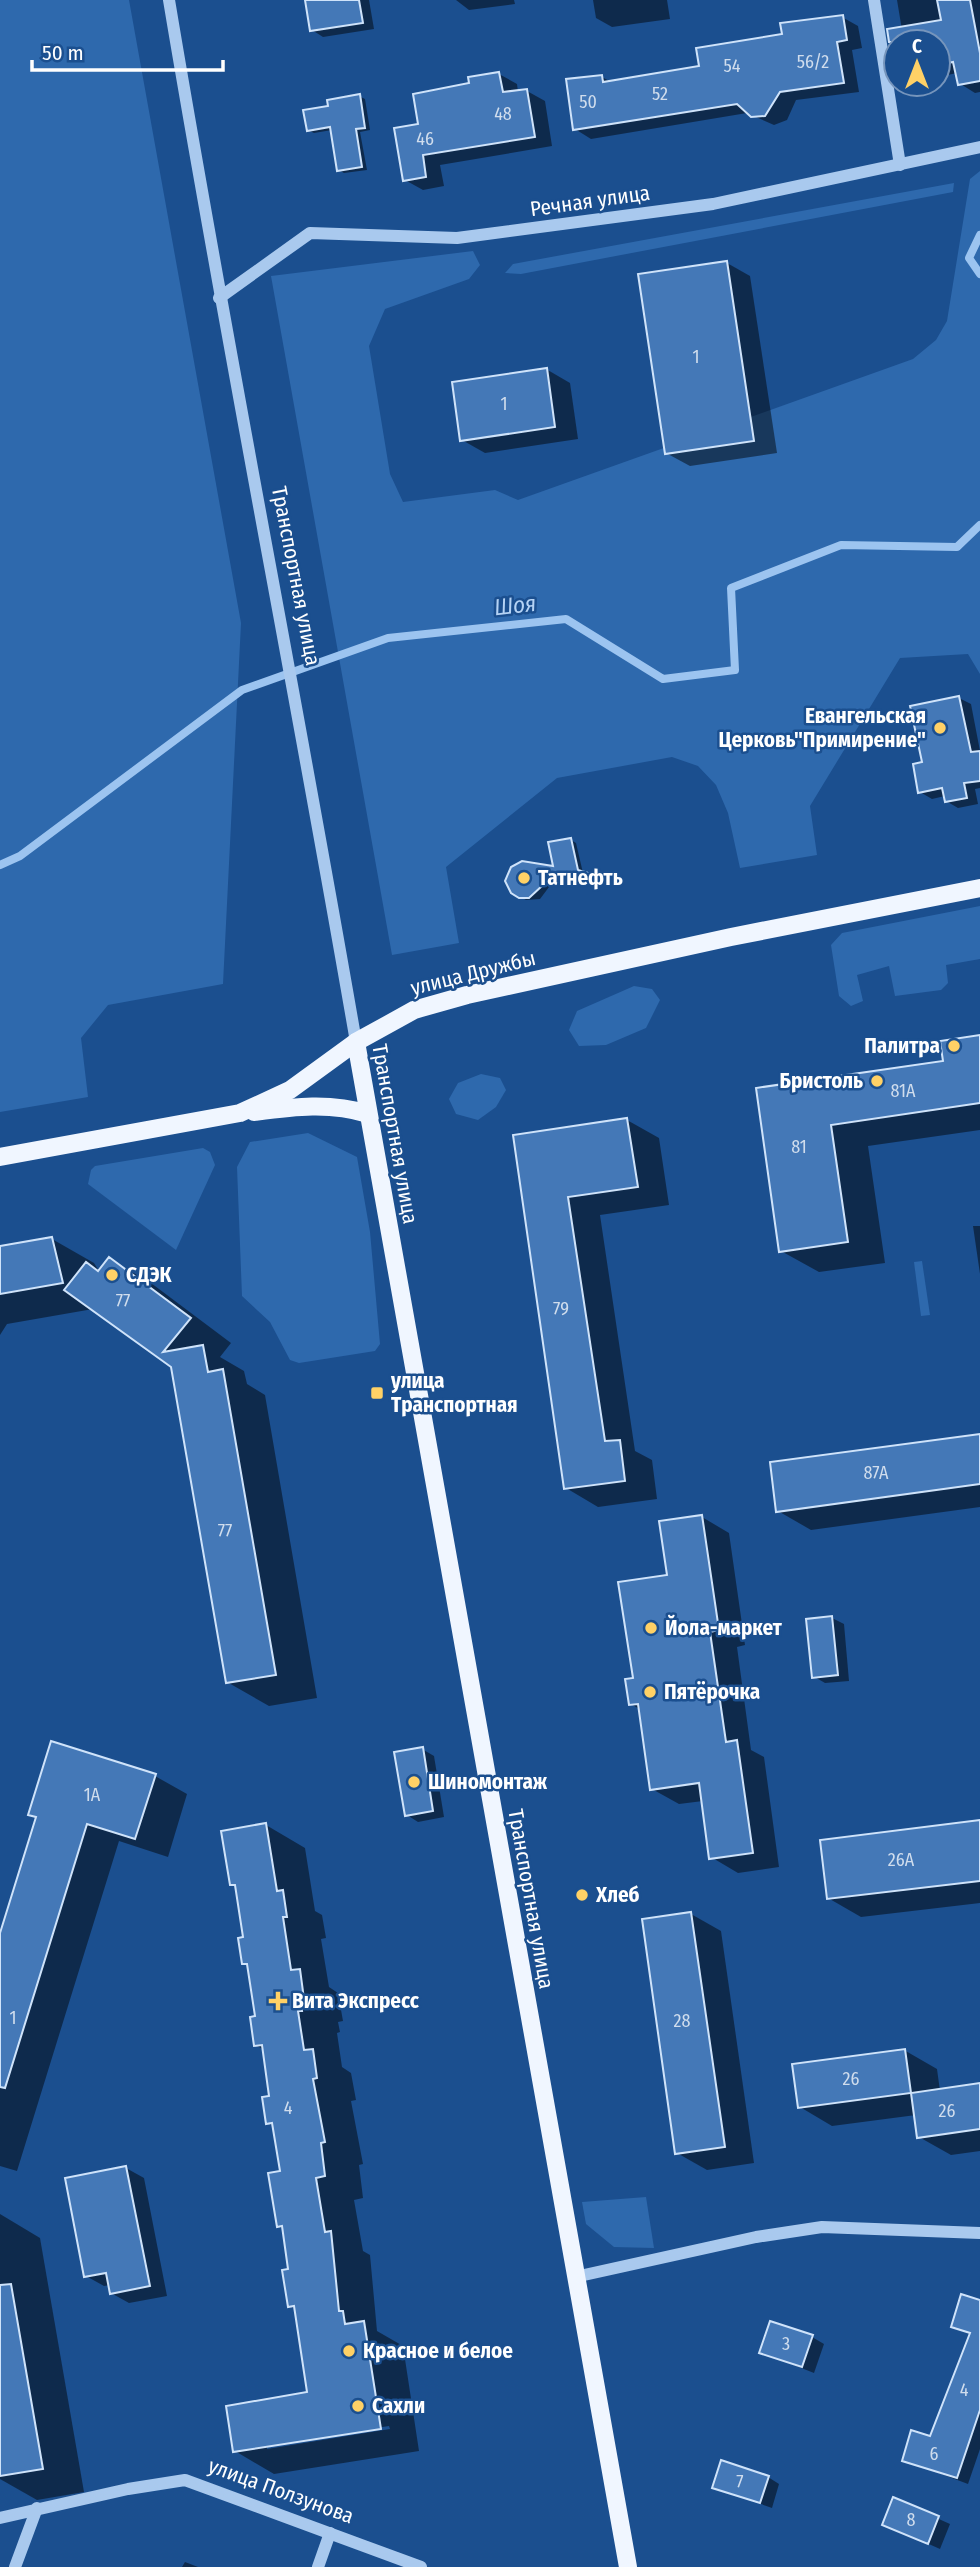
<svg xmlns="http://www.w3.org/2000/svg" width="980" height="2567" font-family="'Fira Sans Condensed',sans-serif">
  <style>
    .green { fill: #2e69ad }
    .shadow { fill: #0007; fill-rule: evenodd }
    .lines { fill: none; stroke-linecap: round; stroke-linejoin: round }
    .stream { stroke: #9cc4f0; stroke-width: 8 }
    .building { fill: #4478b7; stroke: #cfe3fa; stroke-width: 2 }
    .minor { stroke: #a9c9ee; stroke-width: 12 }
    .major { stroke: #f0f6ff; stroke-width: 18 }
    .poi-dot { fill: #ffd166; stroke: #1b4f8f; stroke-width: 2.5 }
    .labels { text-anchor: middle; stroke-width: 5; stroke-linejoin: round; paint-order: stroke }
    .number-label { font-size: 18px; fill: #d0dded }
    .street-label { font-size: 21px; fill: #fff; stroke: #1b4f8f }
    .poi-label { font-size: 21px; font-weight: bold; fill: #fff; stroke: #1b4f8f; text-anchor: start }
    .water-label { font-size: 23px; font-style: italic; fill: #b5d3f5; stroke: #1b4f8f }
  </style>
  <rect width="100%" height="100%" fill="#1b4f8f"/>
  <g class="green">
    <polygon points="0,0 129,0 241,623 223,984 108,1005 81,1038 88,1097 0,1112"/>
    <polygon points="980,171 980,674 968,654 900,658 810,806 817,855 740,868 728,813 716,785 698,766 672,757 557,778 446,867 459,943 392,955 271,276 473,251 480,265 469,279 385,309 369,346 390,474 403,502 495,490 518,500 913,359 936,340 947,321 970,179"/>
    <polygon points="954,183 953,192 521,274 505,273 513,264"/>
    <polygon points="980,906 980,959 946,965 948,983 941,990 895,996 889,966 857,975 863,1001 851,1006 839,996 831,945 842,933"/>
    <polygon points="634,986 652,989 660,1000 646,1028 606,1045 579,1046 569,1030 577,1011"/>
    <polygon points="481,1074 500,1078 506,1090 496,1107 478,1120 456,1114 449,1099 458,1083"/>
    <polygon points="308,1133 357,1157 370,1232 380,1344 375,1351 299,1363 290,1360 270,1322 242,1296 237,1167 250,1142"/>
    <polygon points="203,1148 210,1152 215,1165 176,1250 88,1184 91,1170 95,1166"/>
    <polygon points="922,1261 930,1315 921,1316 914,1262"/>
    <polygon points="646,2197 654,2248 614,2247 586,2224 582,2202"/>
  </g>
  <g class="shadow">
    <polygon points="307,0 369,0 374,29 323,37 312,30"/>
    <polygon points="456,0 514,0 515,4 469,10"/>
    <polygon points="593,0 667,0 670,19 612,27 596,18"/>
    <polygon points="897,0 980,0 980,92 975,93 959,83 957,73 938,77 938,42 904,42"/>
    <polygon points="842,17 858,26 862,48 852,50 859,92 796,100 787,120 774,125 747,113 591,139 575,129 602,77 611,82 701,67"/>
    <polygon points="499,74 517,84 518,92 527,91 545,101 552,146 440,165 444,186 423,190 405,180 420,125 471,85"/>
    <polygon points="359,96 365,99 370,130 360,132 367,170 344,173 339,170 332,130 314,133 308,130"/>
    <polygon points="727,263 750,276 777,453 690,466 666,453"/>
    <polygon points="546,369 570,383 578,439 485,453 462,440"/>
    <polygon points="959,698 971,704 980,751 980,788 975,789 978,804 958,808 946,801 945,796 932,799 920,792 924,763"/>
    <polygon points="571,840 576,843 583,873 596,878 549,887 540,899 526,900 512,892 556,868"/>
    <polygon points="980,1037 980,1130 868,1146 885,1263 819,1272 781,1251 758,1090 945,1063"/>
    <polygon points="627,1120 659,1138 669,1205 600,1215 635,1451 652,1460 657,1499 598,1507 566,1488 515,1136"/>
    <polygon points="973,1226 980,1226 980,1274"/>
    <polygon points="52,1239 94,1263 99,1271 109,1259 151,1283 231,1343 220,1357 244,1371 247,1384 265,1395 317,1698 269,1706 227,1682 172,1366 93,1309 7,1324 0,1335 0,1248"/>
    <polygon points="980,1436 980,1507 811,1530 778,1511"/>
    <polygon points="702,1517 729,1533 745,1645 737,1647 751,1750 764,1757 779,1867 738,1873 711,1857 703,1801 679,1804 652,1789 641,1710 631,1704 635,1679 669,1577"/>
    <polygon points="832,1618 844,1624 849,1681 825,1683 813,1676"/>
    <polygon points="422,1749 434,1756 444,1817 418,1822 407,1815"/>
    <polygon points="155,1776 187,1794 168,1857 119,1841 17,2171 0,2166 0,1939 37,1818 30,1814"/>
    <polygon points="980,1822 980,1903 861,1917 828,1898"/>
    <path d="M266,1825L305,1848L315,1911L322,1915L326,1938L321,1939L329,1987L338,1993L343,2021L338,2022L340,2032L337,2033L342,2067L351,2073L356,2100L351,2101L363,2164L359,2165L363,2198L354,2200L363,2251L370,2255L377,2331L403,2346L419,2451L274,2474L235,2451L309,2394L296,2309L290,2306V2271L284,2229L278,2226L282,2173L275,2127L268,2123L271,2097L264,2050L256,2045L257,2018L249,1967L244,1963L245,1938L237,1887L231,1884ZM389,2426L390,2429L267,2449V2445Z"/>
    <polygon points="691,1914 721,1931 754,2163 707,2170 677,2153"/>
    <polygon points="904,2050 937,2069 940,2091 980,2085 980,2151 951,2155 919,2137 916,2115 832,2126 800,2107"/>
    <polygon points="126,2168 144,2178 167,2296 129,2303 111,2293 110,2285 104,2286 86,2276"/>
    <polygon points="0,2214 40,2238 84,2492 37,2500 0,2479"/>
    <polygon points="980,2302 980,2449 968,2484 904,2460 931,2438 971,2335 953,2326"/>
    <polygon points="812,2337 824,2344 814,2373 761,2352"/>
    <polygon points="768,2477 779,2484 772,2508 714,2487"/>
    <polygon points="894,2499 950,2524 940,2549 884,2524"/>
    <polygon points="185,2562 198,2567 182,2567"/>
  </g>
  <g class="lines">
    <g class="stream">
      <polyline points="980,235 969,258 980,274"/>
      <polyline points="0,865 20,856 242,690 388,638 566,619 663,679 735,670 731,588 841,545 957,547 980,525"/>
    </g>
  </g>
  <g class="building">
    <polygon points="305,0 359,0 363,23 310,31"/>
    <polygon points="937,0 970,0 980,53 980,81 958,85 953,62 938,65 938,42 889,42 887,29 941,20"/>
    <polygon points="843,15 847,40 837,42 844,83 780,92 765,116 751,117 737,104 573,130 566,79 602,75 603,82 699,66 696,48 782,34 780,23"/>
    <polygon points="499,72 503,92 527,89 535,137 423,155 426,177 403,181 394,128 418,124 413,94 469,83 468,77"/>
    <polygon points="360,94 365,128 356,129 362,167 337,171 330,127 307,131 303,110 328,106 327,100"/>
    <polygon points="727,261 754,441 665,454 638,274"/>
    <polygon points="547,368 555,427 460,441 452,382"/>
    <polygon points="959,696 971,752 980,751 980,781 964,783 967,798 945,802 942,788 918,793 913,764 922,762 910,706"/>
    <polygon points="571,838 578,870 595,875 543,885 529,898 519,898 511,893 505,881 511,867 522,861 553,866 548,842"/>
    <polygon points="980,1035 980,1103 831,1125 848,1242 779,1252 756,1088 943,1061 940,1041"/>
    <polygon points="627,1118 638,1187 568,1197 605,1441 620,1440 625,1481 564,1489 513,1135"/>
    <polygon points="52,1237 63,1283 0,1294 0,1246"/>
    <polygon points="109,1257 191,1318 163,1352 203,1345 208,1372 223,1369 276,1675 226,1683 171,1367 64,1290 86,1262 98,1271"/>
    <polygon points="980,1434 980,1484 776,1512 770,1462"/>
    <polygon points="702,1515 719,1630 710,1632 726,1742 737,1740 753,1853 709,1859 699,1783 650,1790 638,1704 629,1705 625,1679 633,1678 618,1582 667,1575 659,1521"/>
    <polygon points="832,1616 838,1675 812,1678 806,1619"/>
    <polygon points="51,1741 156,1774 135,1839 87,1824 5,2088 0,2087 0,1933 36,1817 28,1815"/>
    <polygon points="423,1747 433,1811 405,1816 394,1752"/>
    <polygon points="980,1820 980,1881 827,1899 820,1840"/>
    <polygon points="266,1823 277,1891 283,1890 287,1917 283,1917 291,1970 300,1969 304,1999 300,2000 302,2011 298,2011 304,2050 313,2049 317,2078 313,2079 325,2142 321,2143 325,2176 316,2178 325,2232 331,2231 339,2311 343,2311 345,2324 364,2321 381,2429 233,2452 226,2406 307,2392 294,2306 288,2307 282,2270 288,2269 282,2226 277,2227 268,2173 280,2171 272,2123 266,2124 262,2097 269,2096 262,2045 254,2046 250,2017 255,2016 247,1964 242,1964 238,1938 243,1937 235,1885 230,1885 221,1831"/>
    <polygon points="691,1912 725,2147 675,2154 642,1919"/>
    <polygon points="905,2049 911,2093 798,2108 792,2064"/>
    <polygon points="980,2083 980,2129 917,2138 911,2093"/>
    <polygon points="126,2166 150,2286 110,2294 106,2273 84,2277 65,2178"/>
    <polygon points="11,2284 43,2469 0,2476 0,2285"/>
    <polygon points="961,2294 980,2300 980,2410 957,2478 902,2461 911,2430 930,2436 970,2333 951,2327"/>
    <polygon points="770,2321 813,2335 802,2367 759,2353"/>
    <polygon points="721,2460 769,2476 760,2503 712,2488"/>
    <polygon points="893,2497 939,2516 928,2544 882,2525"/>
  </g>
  <g class="lines">
    <g class="minor">
      <path d="M169,0C227,348 296,694 356,1042"/>
      <polyline points="874,0 900,165"/>
      <polyline points="219,298 310,233 457,238 713,204 980,147"/>
      <polyline points="575,2277 756,2237 822,2227 980,2233"/>
      <polyline points="0,2518 128,2489 185,2480 421,2567"/>
      <polyline points="15,2567 37,2508"/>
      <polyline points="318,2567 330,2533"/>
    </g>
    <g class="major">
      <polyline points="356,1042 628,2567"/>
      <path d="M254,1112C293,1107 330,1102 368,1114"/>
      <polyline points="0,1157 240,1113 290,1090 356,1042 414,1010 467,995 731,937 980,888"/>
    </g>
  </g>
  <g class="poi-dot">
    <circle cx="940" cy="728" r="7"/>
    <circle cx="524" cy="878" r="7"/>
    <circle cx="954" cy="1046" r="7"/>
    <circle cx="877" cy="1081" r="7"/>
    <circle cx="112" cy="1275" r="7"/>
    <rect x="370" y="1386" width="14" height="14" rx="3.5"/>
    <circle cx="651" cy="1628" r="7"/>
    <circle cx="650" cy="1692" r="7"/>
    <circle cx="414" cy="1782" r="7"/>
    <circle cx="582" cy="1895" r="7"/>
    <path d="M274.5 1990.5h7v7h7v7h-7v7h-7v-7h-7v-7h7z"/>
    <circle cx="349" cy="2351" r="7"/>
    <circle cx="358" cy="2406" r="7"/>
  </g>
  <g class="labels">
    <g class="number-label">
      <text x="813" y="68">56/2</text>
      <text x="732" y="72">54</text>
      <text x="660" y="100">52</text>
      <text x="588" y="108">50</text>
      <text x="503" y="120">48</text>
      <text x="425" y="145">46</text>
      <text x="696" y="363">1</text>
      <text x="504" y="410">1</text>
      <text x="903" y="1097">81А</text>
      <text x="799" y="1153">81</text>
      <text x="123" y="1307">77</text>
      <text x="561" y="1315">79</text>
      <text x="876" y="1479">87А</text>
      <text x="225" y="1537">77</text>
      <text x="92" y="1801">1А</text>
      <text x="901" y="1866">26А</text>
      <text x="13" y="2024">1</text>
      <text x="682" y="2027">28</text>
      <text x="851" y="2085">26</text>
      <text x="288" y="2114">4</text>
      <text x="947" y="2117">26</text>
      <text x="786" y="2350">3</text>
      <text x="964" y="2396">4</text>
      <text x="934" y="2460">6</text>
      <text x="740" y="2488">7</text>
      <text x="911" y="2526">8</text>
    </g>
    <g class="street-label">
      <text transform="translate(590 201) rotate(-8)" y="7">Речная улица</text>
      <text transform="translate(296 576) rotate(79)" y="7">Транспортная улица</text>
      <text transform="translate(473 973) rotate(-14)" y="7">улица Дружбы</text>
      <text transform="translate(395 1134) rotate(80)" y="7">Транспортная улица</text>
      <text transform="translate(531 1899) rotate(80)" y="7">Транспортная улица</text>
      <text transform="translate(281 2491) rotate(20)" y="7">улица Ползунова</text>
    </g>
    <g class="poi-label">
      <text x="926" y="723" text-anchor="end">Евангельская<tspan x="926" dy="24">Церковь"Примирение"</tspan></text>
      <text x="538" y="885">Татнефть</text>
      <text x="940" y="1053" text-anchor="end">Палитра</text>
      <text x="863" y="1088" text-anchor="end">Бристоль</text>
      <text x="126" y="1282">СДЭК</text>
      <text x="391" y="1388">улица<tspan x="391" dy="24">Транспортная</tspan></text>
      <text x="665" y="1635">Йола-маркет</text>
      <text x="664" y="1699">Пятёрочка</text>
      <text x="428" y="1789">Шиномонтаж</text>
      <text x="596" y="1902">Хлеб</text>
      <text x="292" y="2008">Вита Экспресс</text>
      <text x="363" y="2358">Красное и белое</text>
      <text x="372" y="2413">Сахли</text>
    </g>
    <g class="water-label">
      <text transform="translate(515 605) rotate(-6)" y="8">Шоя</text>
    </g>
  </g>
  <g transform="translate(917 63)"><circle r="33" fill="#1b4f8f" stroke="#7695bc" stroke-width="2"/>
  <path d="M0-5L12 26L0 18L-12 26Z" fill="#ffd166"/>
  <text y="-10" font-size="19" font-weight="bold" text-anchor="middle" fill="#ffffff">С</text>
  </g>
  <path d="M32 60v10h191v-10" fill="none" stroke="#ffffff" stroke-width="3.5"/>
  <text x="42" y="60" font-size="21" fill="#ffffff" stroke="#1b4f8f" stroke-width="5" paint-order="stroke">50 m</text>
</svg>
